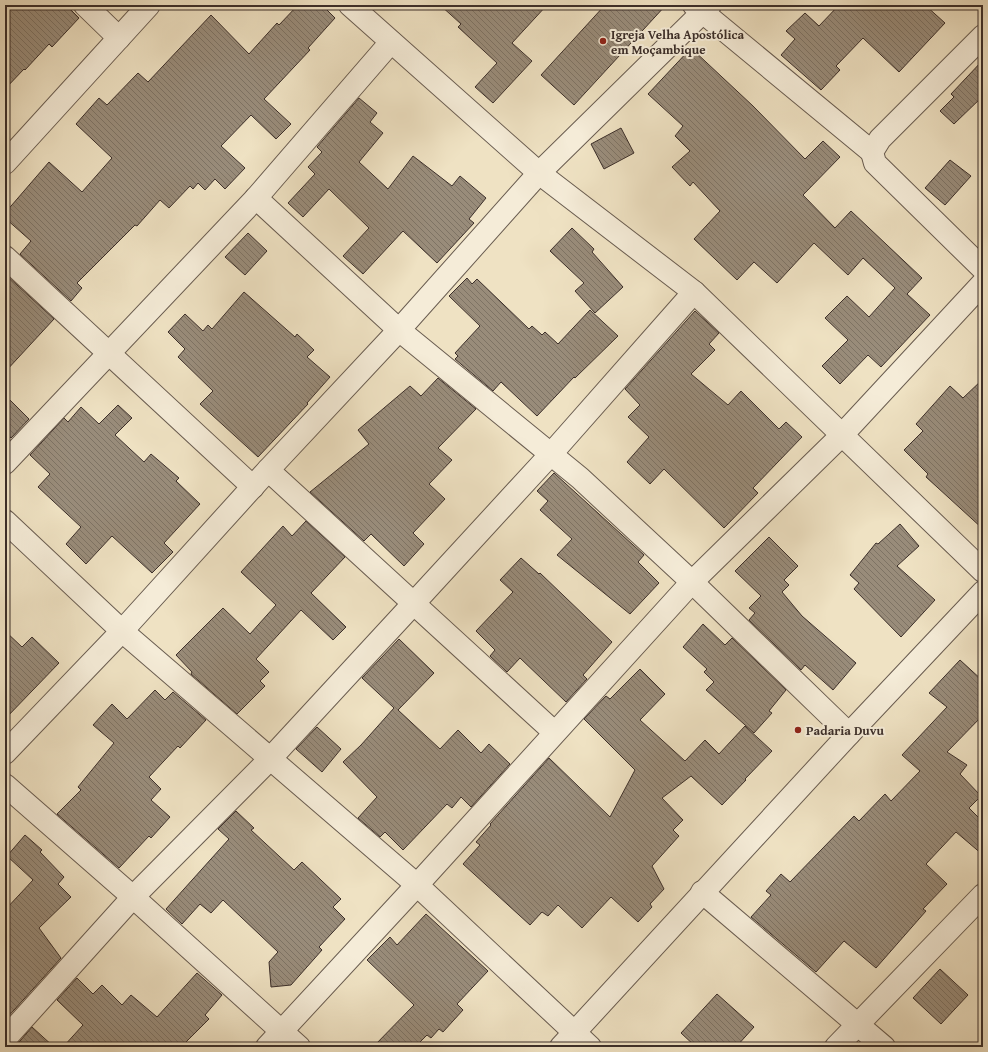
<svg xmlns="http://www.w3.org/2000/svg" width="988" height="1052" font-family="'Gentium Book Plus',serif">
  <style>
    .building { fill: url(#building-back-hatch); stroke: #3c2f2a }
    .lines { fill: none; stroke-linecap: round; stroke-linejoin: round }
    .minor-casing { stroke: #695c50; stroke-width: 24 }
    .minor { stroke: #f5ecd8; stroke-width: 22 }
    .poi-dot { fill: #8f2418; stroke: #f5ecd8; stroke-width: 1.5 }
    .labels { text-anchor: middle; stroke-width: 4; stroke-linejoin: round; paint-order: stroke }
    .poi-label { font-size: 13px; font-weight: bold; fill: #3c2f2a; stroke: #f5ecd8; text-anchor: start }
  </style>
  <defs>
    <pattern id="building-back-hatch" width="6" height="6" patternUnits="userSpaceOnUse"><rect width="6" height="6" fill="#998c7a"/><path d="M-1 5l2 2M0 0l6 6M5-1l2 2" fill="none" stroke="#7e7364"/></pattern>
  </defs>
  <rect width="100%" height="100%" fill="#efe2c3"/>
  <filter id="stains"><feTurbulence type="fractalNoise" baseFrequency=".005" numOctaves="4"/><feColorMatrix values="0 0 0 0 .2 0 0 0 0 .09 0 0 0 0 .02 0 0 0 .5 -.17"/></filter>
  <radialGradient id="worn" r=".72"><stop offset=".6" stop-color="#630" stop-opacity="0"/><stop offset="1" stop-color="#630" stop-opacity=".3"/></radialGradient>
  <g class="building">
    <polygon points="5,5 66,5 79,18 52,47 49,44 25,70 24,69 5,89"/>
    <polygon points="298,5 322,5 335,18 308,48 310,50 264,99 291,124 276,139 251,115 221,146 245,168 225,189 215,179 205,190 198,183 193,189 190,186 169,208 160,200 137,226 135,225 77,283 82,288 71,301 20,254 31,241 5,218 5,213 49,162 82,192 112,158 76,124 99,98 107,105 138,73 148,82 211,15 249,54 277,23 279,25"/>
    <polygon points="440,5 547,5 512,43 532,61 493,103 475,87 497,63 458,27 461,24"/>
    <polygon points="605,5 666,5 574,105 541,75"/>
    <polygon points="839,5 925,5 945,23 899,72 863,38 836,66 840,70 821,90 781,55 795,39 786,31 805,13 819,26"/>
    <polygon points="691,48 753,106 805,159 823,141 840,157 803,195 835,228 851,211 922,278 907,294 930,315 881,367 868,355 840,384 822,366 848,340 825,318 847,296 869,317 895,288 863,258 848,275 814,243 777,283 754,262 737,280 694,239 720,211 693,182 690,186 672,167 690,151 675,136 683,126 648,94"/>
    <polygon points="983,60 983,96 954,124 940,111 954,97 951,94"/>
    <polygon points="359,98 377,113 370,122 383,133 359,162 388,189 413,156 452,186 460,176 486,198 469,219 474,223 437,263 403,231 363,274 343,256 369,228 329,189 303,217 288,203 315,174 308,167 322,152 317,147"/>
    <polygon points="621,128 634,153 604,169 591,144"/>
    <polygon points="950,160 971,176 945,205 925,188"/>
    <polygon points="572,228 594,249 592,252 623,287 595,313 575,291 584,283 550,251"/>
    <polygon points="248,233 267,251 245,275 225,257"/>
    <polygon points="5,274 54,319 5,372"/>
    <polygon points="467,278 472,284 477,279 529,329 532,326 542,335 545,332 558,344 590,310 618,336 575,378 574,377 537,416 501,382 493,391 455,359 458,356 455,353 480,326 449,296"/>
    <polygon points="244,292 295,337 297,334 314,350 307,357 330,377 307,403 308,404 258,457 200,404 213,391 178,357 185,349 168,332 185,314 203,331 208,325 212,329"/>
    <polygon points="695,311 719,333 709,344 715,350 691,374 728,405 741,391 779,429 786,422 802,437 753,488 758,493 724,528 664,469 650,484 627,462 649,437 628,417 640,405 625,389"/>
    <polygon points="438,378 476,409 438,448 452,460 429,484 445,499 413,533 424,544 404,566 371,534 364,541 310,492 369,444 358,430 410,386 421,396"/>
    <polygon points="983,379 983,529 926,477 928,474 904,450 923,431 916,424 950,386 963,398"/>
    <polygon points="5,395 29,419 11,438 5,432"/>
    <polygon points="118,405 132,418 115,435 144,462 151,454 179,478 176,481 200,504 164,543 173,552 152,573 112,536 86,564 66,544 81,527 38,487 50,474 30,455 64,418 68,422 81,407 99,424"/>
    <polygon points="554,473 644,555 638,562 659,583 630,614 557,555 572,539 540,510 548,501 537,491"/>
    <polygon points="306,521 345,557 311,593 346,627 333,640 301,610 256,659 269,672 260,681 265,686 237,714 191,674 192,672 176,655 223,608 250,634 276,605 241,572 283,526 292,536"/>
    <polygon points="900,524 919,546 897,566 935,600 901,637 854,589 859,583 850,575 876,543 878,544"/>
    <polygon points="769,537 798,566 784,580 789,585 782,592 802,616 856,663 833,690 805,665 801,670 749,620 755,613 749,608 761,596 735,571"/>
    <polygon points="521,558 539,574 540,573 612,642 583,675 587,679 566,702 520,658 507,672 490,656 495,650 476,631 513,592 500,580"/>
    <polygon points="703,624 725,645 732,638 786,690 769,711 772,713 754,733 706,690 714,682 704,672 707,669 683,647"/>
    <polygon points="5,631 22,647 32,637 59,663 5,719"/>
    <polygon points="399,639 434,673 398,710 440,749 458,730 481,753 489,744 510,764 471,807 461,797 452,808 447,804 403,850 385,832 380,837 358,818 377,797 343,762 361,745 394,708 362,678"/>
    <polygon points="960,660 983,681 983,715 947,752 967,765 960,774 981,796 969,808 983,822 983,855 956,832 926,864 947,884 923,909 926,911 876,968 844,941 816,972 751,917 771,895 766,891 781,874 790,882 854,816 859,821 885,794 891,801 920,771 902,755 947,707 929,693"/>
    <polygon points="640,669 665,694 640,720 685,761 705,740 719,754 745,726 772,751 745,779 746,780 722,805 691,776 662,798 683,820 673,830 679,836 652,866 664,889 650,904 652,907 638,922 611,897 582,928 558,905 548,916 542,912 530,925 463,864 480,845 476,842 491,825 490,824 549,758 610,817 635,770 584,719 606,696 610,699"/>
    <polygon points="155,690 165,700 173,692 206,720 180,748 178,746 149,777 161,789 151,800 170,817 151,838 149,836 119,868 57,814 81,790 78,787 114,743 93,725 112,704 127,719"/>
    <polygon points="317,727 341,749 322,772 296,749"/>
    <polygon points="236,811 254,828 251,830 294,870 302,862 341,899 333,907 345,919 319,947 322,950 291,985 271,987 269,962 278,952 223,900 211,913 200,904 182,924 166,909 229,839 218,829"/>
    <polygon points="25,835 42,850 40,852 64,877 58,884 71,897 39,928 61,958 5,1020 5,910 33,880 7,856"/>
    <polygon points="426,914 488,971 457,1004 463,1010 443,1032 439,1029 431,1038 427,1035 415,1047 373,1047 414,1005 367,960 390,937 397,945"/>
    <polygon points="940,969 968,995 941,1024 913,998"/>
    <polygon points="197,973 222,995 205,1015 209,1019 181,1047 63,1047 83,1025 57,1000 77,978 93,994 102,985 122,1005 131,995 157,1017"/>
    <polygon points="717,994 754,1027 736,1047 696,1047 681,1033"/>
    <polygon points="32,1027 54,1047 15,1047"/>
  </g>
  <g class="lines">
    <g class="minor-casing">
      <g id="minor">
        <polyline points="85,5 119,38"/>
        <polyline points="350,5 539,173 694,292 983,571"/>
        <polyline points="694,5 872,152"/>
        <polyline points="983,36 880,139 872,152 875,163 983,269"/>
        <polyline points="5,163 149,5"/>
        <polyline points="256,198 399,330 580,478 692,582 849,734"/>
        <polyline points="5,257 253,487"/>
        <polyline points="5,463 256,198 391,42"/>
        <polyline points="268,470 554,732"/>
        <polyline points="5,521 122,631 417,885 590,1047"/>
        <polyline points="5,753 122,631 268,470 399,330 539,173 710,5"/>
        <polyline points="5,785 133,897 299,1047"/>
        <polyline points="702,892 884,1047"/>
        <polyline points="5,1039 133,897 270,759 414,603 551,454 694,292"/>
        <polyline points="267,1047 417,885 692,582 842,435 983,283"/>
        <polyline points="561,1047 849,734 983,592"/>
        <polyline points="836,1047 983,895"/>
      </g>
    </g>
    <use href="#minor" class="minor"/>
  </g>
  <g class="poi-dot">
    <circle cx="603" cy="41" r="4"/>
    <circle cx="798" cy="730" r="4"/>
  </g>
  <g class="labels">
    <g class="poi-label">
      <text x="611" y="39">Igreja Velha Apostólica<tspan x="611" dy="15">em Moçambique</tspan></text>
      <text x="806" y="735">Padaria Duvu</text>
    </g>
  </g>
  <rect width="988" height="1052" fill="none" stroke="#efe2c3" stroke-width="20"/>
  <rect x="6" y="6" width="976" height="1040" fill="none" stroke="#3c2f2a" stroke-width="2"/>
  <rect x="10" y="10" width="968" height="1032" fill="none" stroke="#3c2f2a"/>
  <rect width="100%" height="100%" filter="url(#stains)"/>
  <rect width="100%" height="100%" fill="url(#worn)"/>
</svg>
